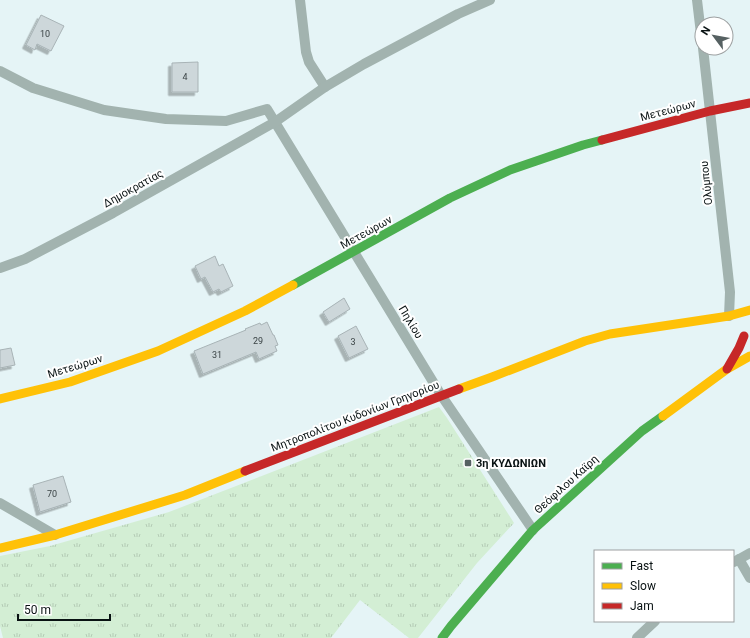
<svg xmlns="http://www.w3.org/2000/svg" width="750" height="638" font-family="Roboto,sans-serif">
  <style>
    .grass { fill: url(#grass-tufts) }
    .building { fill: #cdd7da; stroke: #a8b3b6; filter: url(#shadow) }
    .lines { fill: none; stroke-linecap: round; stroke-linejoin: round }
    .street { stroke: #a2b3af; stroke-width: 10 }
    .fast { stroke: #4caf50; stroke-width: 9 }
    .slow { stroke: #ffc107; stroke-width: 9 }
    .jam { stroke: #c62828; stroke-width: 9 }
    .poi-dot { fill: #566162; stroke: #fff; stroke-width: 1.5 }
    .labels { text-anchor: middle; stroke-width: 4; stroke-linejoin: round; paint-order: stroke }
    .number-label { font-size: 9px; fill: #3a4345 }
    .street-label { font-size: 11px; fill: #091213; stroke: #fff }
    .poi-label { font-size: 11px; font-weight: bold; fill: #091213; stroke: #fff; text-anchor: start }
  </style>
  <defs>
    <pattern id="grass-tufts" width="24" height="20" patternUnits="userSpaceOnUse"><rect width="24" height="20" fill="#d3eed4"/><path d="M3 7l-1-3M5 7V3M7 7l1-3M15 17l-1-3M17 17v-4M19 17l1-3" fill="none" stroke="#b4cbb5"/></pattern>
    <filter id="shadow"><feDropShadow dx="-3.5" dy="3.5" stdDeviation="0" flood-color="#0004"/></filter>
  </defs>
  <rect width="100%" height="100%" fill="#e5f4f6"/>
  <polygon class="grass" points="439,407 447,418 514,523 477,563 418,638 409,638 360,600 331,638 3,638 0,626 0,556 50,546 169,512"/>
  <g class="building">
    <polygon points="41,15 64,26 51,51 37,44 35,50 26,45"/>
    <polygon points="198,62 198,92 172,92 172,63"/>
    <polygon points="215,256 219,266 223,264 233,286 221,292 219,289 213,292 205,277 201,279 195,266"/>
    <polygon points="344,298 350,309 329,322 323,312"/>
    <polygon points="267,322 273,335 274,335 278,345 275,346 277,351 259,359 256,352 203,374 194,351 246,330 245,329 260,323 261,325"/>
    <polygon points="356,326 368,349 349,358 338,336"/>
    <polygon points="11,348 15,365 0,368 0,350"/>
    <polygon points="63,476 71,502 40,512 33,485"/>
  </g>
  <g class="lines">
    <g class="street">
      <polyline points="300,0 306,52 309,62 325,87"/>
      <polyline points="697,0 702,42"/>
      <polyline points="703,48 730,292 729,316"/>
      <polyline points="0,71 33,88 104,110 166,119 226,121 267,109 441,395 533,530"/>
      <polyline points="0,268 25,259 113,213 275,122 325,87 364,64 458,14 490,0"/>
      <polyline points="0,503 55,535"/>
      <polyline points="739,559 750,578"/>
      <polyline points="734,562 750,553"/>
      <polyline points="637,638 655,621"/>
    </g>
    <g class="fast">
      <polyline points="293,285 450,198 510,170 583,145 602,140"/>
      <polyline points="442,638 451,626 533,530 642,431 663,416"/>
    </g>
    <g class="slow">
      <polyline points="459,389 492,377 585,341 610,334 729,316 750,310"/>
      <polyline points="0,399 70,382 158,351 245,311 293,285"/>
      <polyline points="663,416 727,369 750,356"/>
      <polyline points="0,548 55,535 185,495 245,471"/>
    </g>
    <g class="jam">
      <polyline points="602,140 710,111 750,103"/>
      <polyline points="727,369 739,348 744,336"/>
      <polyline points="245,471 459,389"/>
    </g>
  </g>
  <rect class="poi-dot" x="464" y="459" width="8" height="8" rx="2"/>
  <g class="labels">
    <g class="number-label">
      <text x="45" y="37">10</text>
      <text x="185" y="80">4</text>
      <text x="258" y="344">29</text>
      <text x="353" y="345">3</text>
      <text x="217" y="358">31</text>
      <text x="52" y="497">70</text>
    </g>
    <g class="street-label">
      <text transform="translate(668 110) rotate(-15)" y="4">Μετεώρων</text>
      <text transform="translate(706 183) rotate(-96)" y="4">Ολύμπου</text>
      <text transform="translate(133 188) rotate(-29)" y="4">Δημοκρατίας</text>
      <text transform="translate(366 232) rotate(-29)" y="4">Μετεώρων</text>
      <text transform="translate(411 322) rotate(59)" y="4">Πηλίου</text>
      <text transform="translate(75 366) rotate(-17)" y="4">Μετεώρων</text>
      <text transform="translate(355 416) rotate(-21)" y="4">Μητροπολίτου Κυδονίων Γρηγορίου</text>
      <text transform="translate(566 484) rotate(-42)" y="4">Θεόφιλου Καϊρη</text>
    </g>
    <g class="poi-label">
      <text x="476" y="467">3η ΚΥΔΩΝΙΩΝ</text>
    </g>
  </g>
  <rect x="594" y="550" width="140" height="72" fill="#ffffff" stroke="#9da0a1"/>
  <rect x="602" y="563" width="20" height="6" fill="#4caf50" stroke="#9da0a1"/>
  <text x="630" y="570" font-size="12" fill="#091213">Fast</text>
  <rect x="602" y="583" width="20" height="6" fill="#ffc107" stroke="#9da0a1"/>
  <text x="630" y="590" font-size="12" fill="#091213">Slow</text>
  <rect x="602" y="603" width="20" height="6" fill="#c62828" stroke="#9da0a1"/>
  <text x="630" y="610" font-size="12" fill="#091213">Jam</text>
  <g transform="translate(714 36) rotate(302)"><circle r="19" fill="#ffffff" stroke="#9da0a1"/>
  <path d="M0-3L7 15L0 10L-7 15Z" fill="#566162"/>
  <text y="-6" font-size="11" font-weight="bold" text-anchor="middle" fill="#091213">N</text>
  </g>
  <path d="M18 614v6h92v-6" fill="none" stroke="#091213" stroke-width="2"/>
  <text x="24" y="614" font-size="12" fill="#091213" stroke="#ffffff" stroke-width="3" paint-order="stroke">50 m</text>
</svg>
